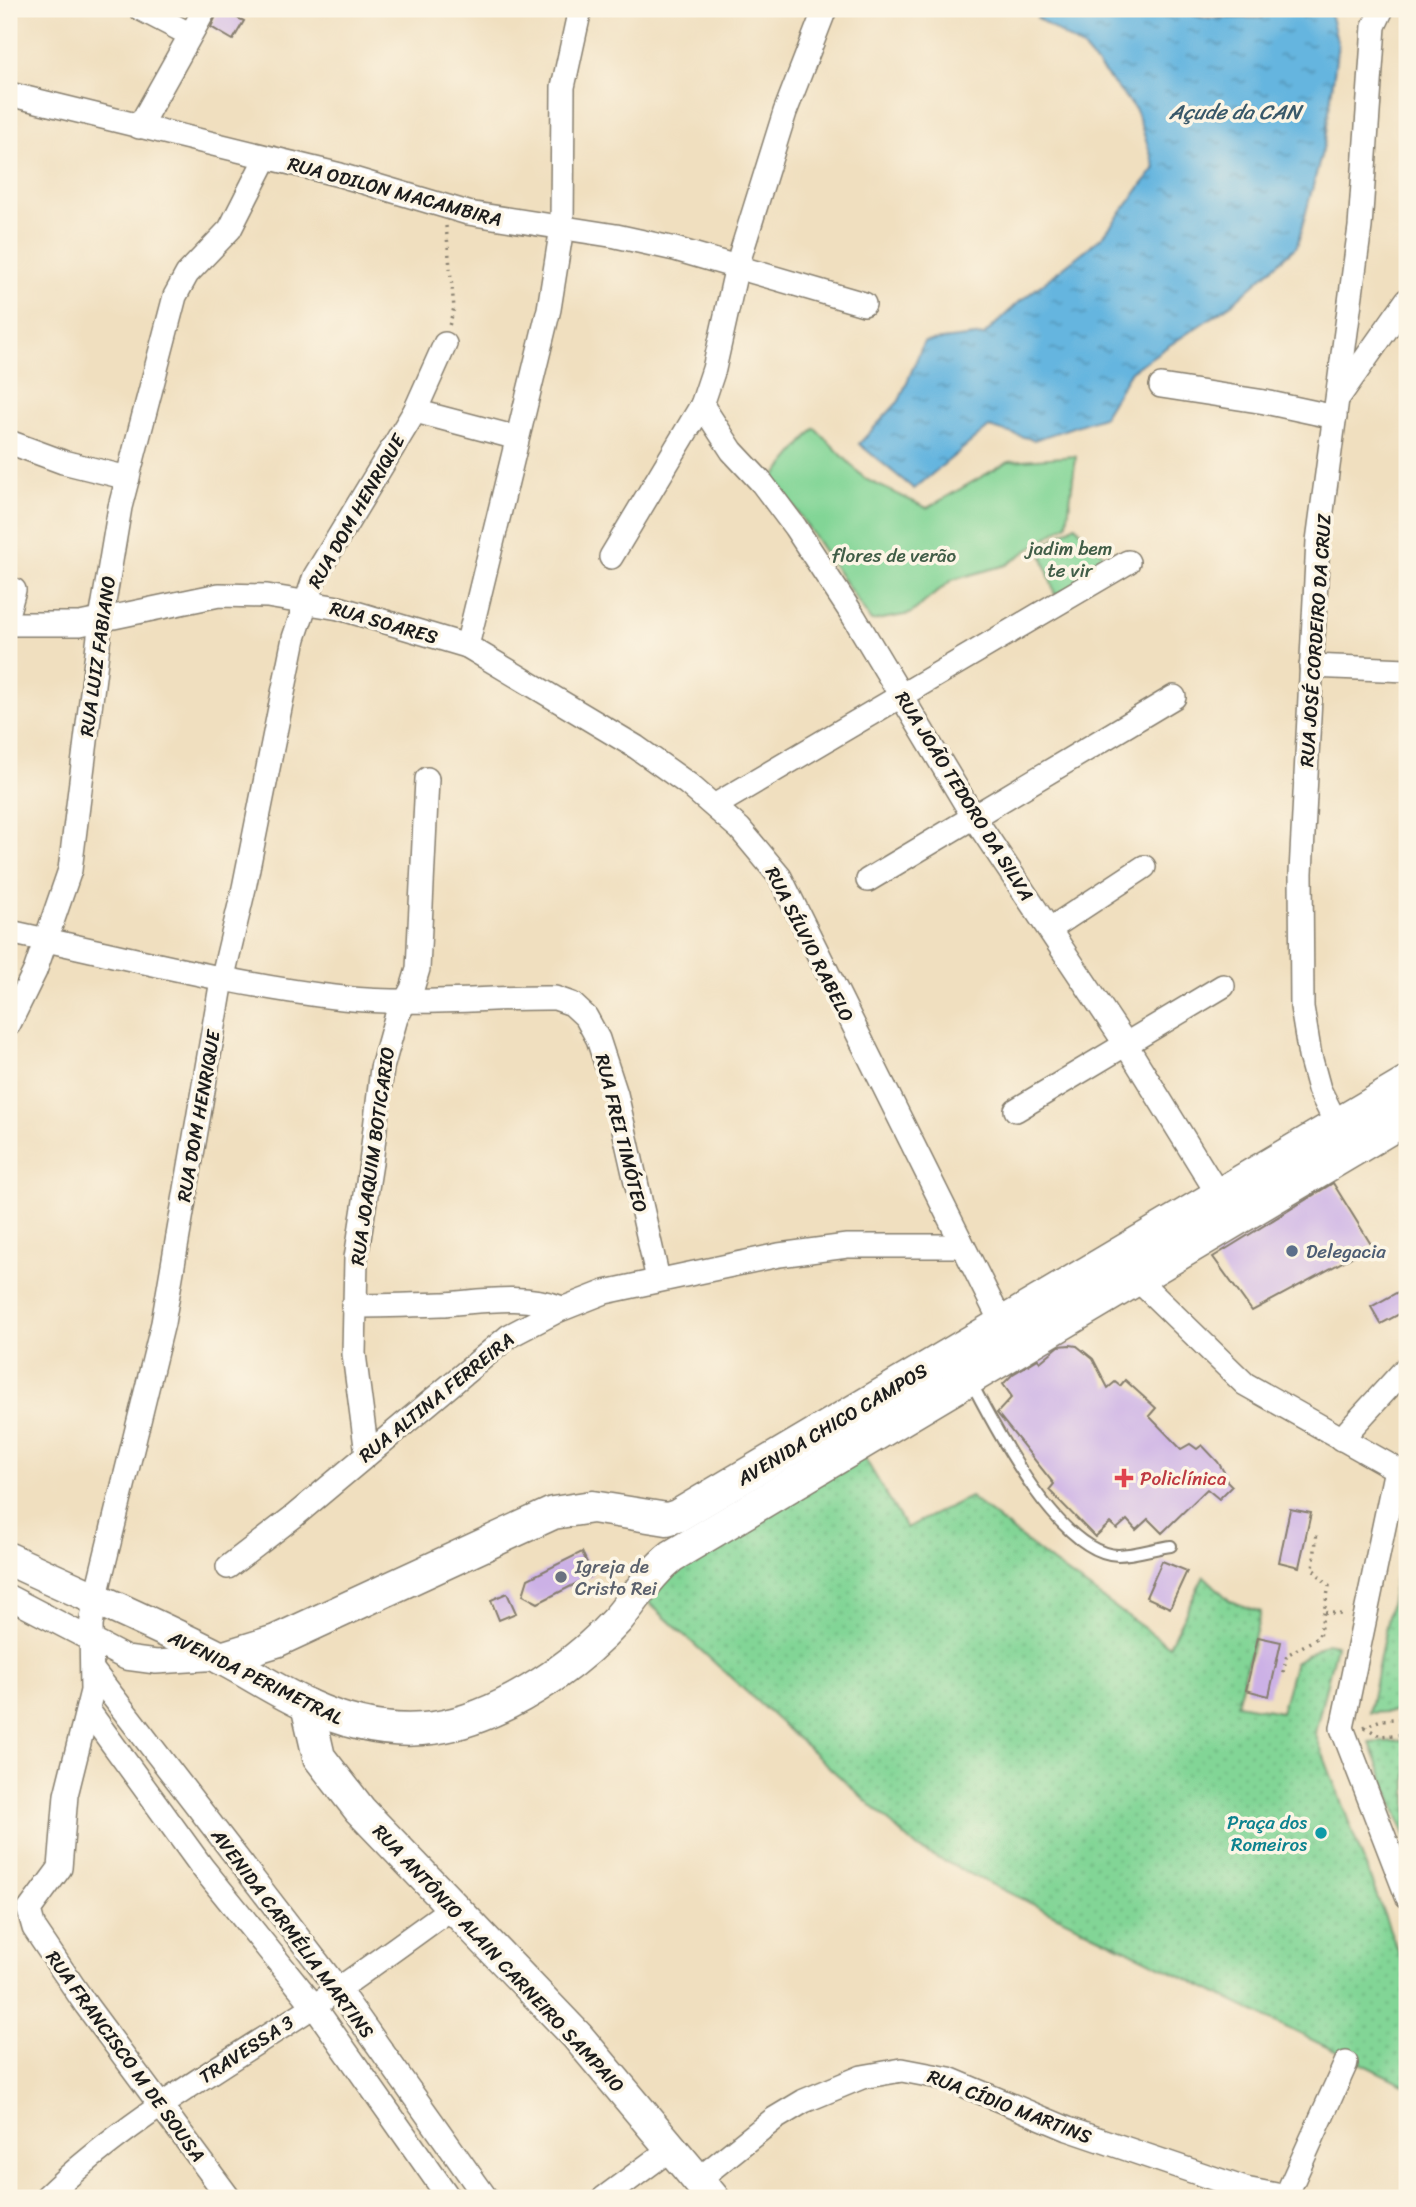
<svg xmlns="http://www.w3.org/2000/svg" width="1416" height="2207" font-family="Sriracha,sans-serif">
  <style>
    .grass { fill: url(#grass-dots); stroke: #4f7859; stroke-width: 2 }
    .park { fill: #82d596; stroke: #4f7859; stroke-width: 2 }
    .water { fill: url(#water-ripples); stroke: #40687e; stroke-width: 2 }
    .building { fill: #ccb1e6 }
    .lines { fill: none; stroke-linecap: round; stroke-linejoin: round }
    .lane-casing { stroke: #867e6e; stroke-width: 14 }
    .street-casing { stroke: #867e6e; stroke-width: 26 }
    .secondary-casing { stroke: #867e6e; stroke-width: 35 }
    .path { stroke: #867e6e; stroke-width: 3.5; stroke-dasharray: 2 5; stroke-linecap: butt }
    .lane { stroke: #fff; stroke-width: 10 }
    .street { stroke: #fff; stroke-width: 23 }
    .secondary { stroke: #fff; stroke-width: 32 }
    .service-dot { fill: #5c6f8a; stroke: #fcf5e5; stroke-width: 2.5 }
    .health-dot { fill: #e0444e; stroke: #fcf5e5; stroke-width: 2.5 }
    .worship-dot { fill: #6b7280; stroke: #fcf5e5; stroke-width: 2.5 }
    .culture-dot { fill: #0f9aa8; stroke: #fcf5e5; stroke-width: 2.5 }
    .labels { text-anchor: middle; stroke-width: 7; stroke-linejoin: round; paint-order: stroke }
    .street-label { font-size: 19px; fill: #1c1c1c; stroke: #fcf5e5 }
    .park-label { font-size: 19px; fill: #405d47; stroke: #fcf5e5 }
    .service-label { font-size: 19px; fill: #4e5e75; stroke: #fcf5e5; text-anchor: start }
    .health-label { font-size: 19px; fill: #be3a42; stroke: #fcf5e5; text-anchor: start }
    .worship-label { font-size: 19px; fill: #5b616d; stroke: #fcf5e5; text-anchor: start }
    .culture-label { font-size: 19px; fill: #0d838f; stroke: #fcf5e5; text-anchor: end }
    .water-label { font-size: 21px; font-style: italic; fill: #39596a; stroke: #fcf5e5 }
  </style>
  <defs>
    <pattern id="grass-dots" width="8" height="8" patternUnits="userSpaceOnUse" patternTransform="scale(1.75)"><rect width="8" height="8" fill="#82d596"/><path d="M2 2h.1M6 6h.1" fill="none" stroke="#70b681" stroke-width="1.8" stroke-linecap="round"/></pattern>
    <pattern id="water-ripples" width="26" height="14" patternUnits="userSpaceOnUse" patternTransform="scale(1.75)"><rect width="26" height="14" fill="#65b5df"/><path d="M2 4q2-2 4 0t4 0M15 11q2-2 4 0t4 0" fill="none" stroke="#5292b4"/></pattern>
  </defs>
  <rect width="100%" height="100%" fill="#fcf5e5"/>
  <filter id="ink" filterUnits="userSpaceOnUse"><feTurbulence type="fractalNoise" baseFrequency=".0143" numOctaves="2"/><feDisplacementMap in="SourceGraphic" scale="14" xChannelSelector="R" yChannelSelector="G"/><feConvolveMatrix kernelMatrix="1 2 1 2 8 2 1 2 1" color-interpolation-filters="sRGB"/></filter>
  <filter id="wash" filterUnits="userSpaceOnUse"><feTurbulence type="fractalNoise" baseFrequency=".00686" numOctaves="4" result="noise"/><feDisplacementMap in="SourceGraphic" scale="28" xChannelSelector="R" yChannelSelector="G"/><feGaussianBlur stdDeviation="1.57" result="paint"/><feColorMatrix in="noise" values="0 0 0 0 0 0 0 0 0 0 0 0 0 0 0 0 0 1.4 0 .05"/><feComposite in="paint" operator="in"/></filter>
  <g filter="url(#wash)">
    <rect width="100%" height="100%" fill="#f0dfbf"/>
    <g class="grass">
      <polygon points="863,1455 906,1528 970,1497 1052,1562 1169,1646 1204,1576 1230,1601 1261,1612 1237,1704 1281,1712 1295,1662 1326,1643 1336,1645 1315,1733 1407,1975 1407,2086 919,1849 649,1603 669,1570"/>
      <polygon points="1407,1519 1407,1711 1369,1713"/>
      <polygon points="1407,1740 1407,1840 1370,1743"/>
    </g>
    <g class="park">
      <polygon points="815,428 865,479 927,508 1009,461 1076,456 1067,524 1006,565 952,580 910,614 871,621 774,477"/>
      <polygon points="1075,525 1117,569 1055,595 1040,548"/>
    </g>
    <polygon class="water" points="1042,9 1171,9 1204,18 1262,18 1267,9 1329,9 1338,44 1325,141 1297,246 1233,303 1131,371 1103,417 1034,440 989,427 914,489 859,444 899,401 924,342 984,335 1018,303 1103,236 1155,168 1136,110 1085,50 1037,18"/>
    <g id="blocks">
      <g class="building">
        <polygon points="219,9 244,21 233,40 211,27"/>
        <polygon points="1333,1183 1372,1246 1252,1311 1213,1257"/>
        <polygon points="1407,1287 1407,1310 1381,1324 1371,1307"/>
        <polygon points="1070,1345 1077,1346 1093,1359 1108,1388 1115,1382 1120,1386 1125,1380 1156,1408 1149,1416 1181,1449 1190,1444 1197,1449 1202,1445 1218,1462 1224,1472 1221,1475 1232,1486 1219,1499 1207,1489 1162,1533 1148,1519 1136,1530 1127,1520 1117,1529 1110,1523 1095,1537 1049,1490 1054,1484 997,1413 1012,1397 1003,1384 1013,1374 1038,1359 1040,1362 1059,1346"/>
        <polygon points="1290,1509 1311,1513 1299,1567 1279,1562"/>
        <polygon points="582,1552 593,1575 538,1603 523,1595 528,1579"/>
        <polygon points="1162,1561 1187,1571 1170,1608 1146,1597"/>
        <polygon points="507,1593 516,1613 499,1620 491,1600"/>
        <polygon points="1258,1637 1281,1642 1269,1696 1246,1690"/>
      </g>
    </g>
  </g>
  <g filter="url(#ink)">
    <use href="#blocks" fill-opacity="0" stroke="#867e6e" stroke-width="2"/>
    <g class="lines">
      <g class="lane-casing">
        <path id="lane" d="M970,1380C995,1428 1059,1554 1118,1555C1135,1555 1155,1548 1171,1546"/>
      </g>
      <g class="street-casing">
        <g id="street">
          <polyline points="141,9 189,34"/>
          <polyline points="9,94 340,175 468,213 616,236 675,249 864,304"/>
          <polyline points="139,127 205,9"/>
          <polyline points="1161,386 1265,402 1335,417"/>
          <polyline points="1340,395 1407,300"/>
          <polyline points="702,405 732,451 762,483 795,527 854,617 973,816 1125,1043 1226,1207"/>
          <polyline points="415,411 517,438"/>
          <polyline points="9,442 63,462 128,478"/>
          <polyline points="611,557 702,405 714,369 737,266 785,112 825,9"/>
          <polyline points="9,608 14,590"/>
          <polyline points="9,624 80,624 219,595 267,596 339,608 467,646 636,747 688,784 740,829 780,877 1001,1322"/>
          <polyline points="467,646 549,309 562,227 563,87 580,9"/>
          <polyline points="1311,666 1407,670"/>
          <polyline points="714,806 1128,562"/>
          <polyline points="868,880 1174,697"/>
          <polyline points="1050,929 1144,867"/>
          <path d="M9,932C120,955 229,985 343,998C414,1006 484,997 555,998L572,1004L586,1017L598,1039L616,1094L658,1279"/>
          <polyline points="9,1024 35,971 70,870 101,620 120,507 175,296 187,274 230,229 266,158"/>
          <polyline points="1016,1110 1223,986"/>
          <polyline points="1337,1125 1319,1089 1310,1056 1302,1007 1301,873 1318,541 1360,227 1374,26 1382,9"/>
          <polyline points="1137,1279 1245,1384 1396,1469 1342,1728 1407,1896"/>
          <path d="M353,1306C384,1306 414,1305 445,1304C484,1301 525,1294 562,1308"/>
          <polyline points="1341,1439 1407,1367"/>
          <polyline points="367,1454 354,1354 356,1258 371,1163 382,1068 396,1018 412,989 418,969 427,779"/>
          <polyline points="228,1567 293,1517 509,1336 557,1311 605,1292 779,1255 847,1246 962,1246"/>
          <polyline points="9,1597 126,1658 156,1662 221,1658"/>
          <polyline points="94,1672 338,1989 486,2198"/>
          <polyline points="88,1710 202,1867 314,2006 449,2198"/>
          <polyline points="699,2179 774,2119 804,2101 862,2077 902,2070 949,2079 1068,2129 1245,2189 1292,2198"/>
          <polyline points="1286,2196 1346,2063"/>
          <path d="M45,2198C125,2121 221,2067 314,2006C361,1974 407,1940 453,1907"/>
          <polyline points="229,2198 86,2005 34,1928 29,1910 60,1868 66,1795 92,1691 91,1626 95,1600 163,1323 222,980 244,888 294,638 315,576 415,411 445,344"/>
          <polyline points="604,2198 673,2147"/>
        </g>
      </g>
      <g class="secondary-casing">
        <g id="secondary">
          <path d="M9,1559C79,1592 151,1622 221,1658C250,1673 278,1692 309,1706C401,1748 471,1732 553,1676C577,1659 598,1641 617,1620C636,1598 649,1574 672,1556L1407,1118"/>
          <polyline points="221,1658 276,1641 553,1513 592,1507 667,1519 677,1516 1407,1083"/>
          <polyline points="307,1705 319,1757 360,1810 577,2036 713,2198"/>
        </g>
      </g>
      <g class="path">
        <polyline points="446,226 454,308 449,326"/>
        <polyline points="1325,1612 1345,1615"/>
        <polyline points="1283,1672 1287,1655 1319,1637 1329,1586 1313,1569 1317,1531"/>
        <polyline points="1364,1727 1381,1720 1407,1718"/>
        <polyline points="1365,1727 1380,1736 1407,1734"/>
      </g>
      <use href="#lane" class="lane"/>
      <use href="#street" class="street"/>
      <use href="#secondary" class="secondary"/>
    </g>
  </g>
  <circle class="service-dot" cx="1292" cy="1251" r="7"/>
  <path class="health-dot" d="M1120.5 1467.5h7v7h7v7h-7v7h-7v-7h-7v-7h7z"/>
  <circle class="worship-dot" cx="561" cy="1577" r="7"/>
  <circle class="culture-dot" cx="1321" cy="1833" r="7"/>
  <g class="labels">
    <g class="street-label">
      <text transform="translate(395 191) rotate(15)" y="7">RUA ODILON MACAMBIRA</text>
      <text transform="translate(356 511) rotate(-60)" y="7">RUA DOM HENRIQUE</text>
      <text transform="translate(384 622) rotate(16)" y="7">RUA SOARES</text>
      <text transform="translate(1315 640) rotate(-86)" y="7">RUA JOSÉ CORDEIRO DA CRUZ</text>
      <text transform="translate(97 656) rotate(-82)" y="7">RUA LUIZ FABIANO</text>
      <text transform="translate(965 796) rotate(58)" y="7">RUA JOÃO TEDORO DA SILVA</text>
      <text transform="translate(810 944) rotate(63)" y="7">RUA SÍLVIO RABELO</text>
      <text transform="translate(198 1116) rotate(-80)" y="7">RUA DOM HENRIQUE</text>
      <text transform="translate(622 1133) rotate(76)" y="7">RUA FREI TIMÓTEO</text>
      <text transform="translate(372 1156) rotate(-82)" y="7">RUA JOAQUIM BOTICARIO</text>
      <text transform="translate(436 1397) rotate(-39)" y="7">RUA ALTINA FERREIRA</text>
      <text transform="translate(832 1424) rotate(-31)" y="7">AVENIDA CHICO CAMPOS</text>
      <text transform="translate(256 1677) rotate(26)" y="7">AVENIDA PERIMETRAL</text>
      <text transform="translate(293 1933) rotate(53)" y="7">AVENIDA CARMÉLIA MARTINS</text>
      <text transform="translate(499 1958) rotate(47)" y="7">RUA ANTÔNIO ALAIN CARNEIRO SAMPAIO</text>
      <text transform="translate(246 2049) rotate(-33)" y="7">TRAVESSA 3</text>
      <text transform="translate(126 2056) rotate(54)" y="7">RUA FRANCISCO M DE SOUSA</text>
      <text transform="translate(1010 2106) rotate(21)" y="7">RUA CÍDIO MARTINS</text>
    </g>
    <g class="park-label">
      <text x="1070" y="555">jadim bem<tspan x="1070" dy="22">te vir</tspan></text>
      <text x="894" y="562">flores de verão</text>
    </g>
    <g class="service-label">
      <text x="1306" y="1258">Delegacia</text>
    </g>
    <g class="health-label">
      <text x="1140" y="1485">Policlínica</text>
    </g>
    <g class="worship-label">
      <text x="575" y="1573">Igreja de<tspan x="575" dy="22">Cristo Rei</tspan></text>
    </g>
    <g class="culture-label">
      <text x="1307" y="1829">Praça dos<tspan x="1307" dy="22">Romeiros</tspan></text>
    </g>
    <g class="water-label">
      <text x="1235" y="119">Açude da CAN</text>
    </g>
  </g>
  <rect width="1416" height="2207" fill="none" stroke="#fcf5e5" stroke-width="35"/>
</svg>
